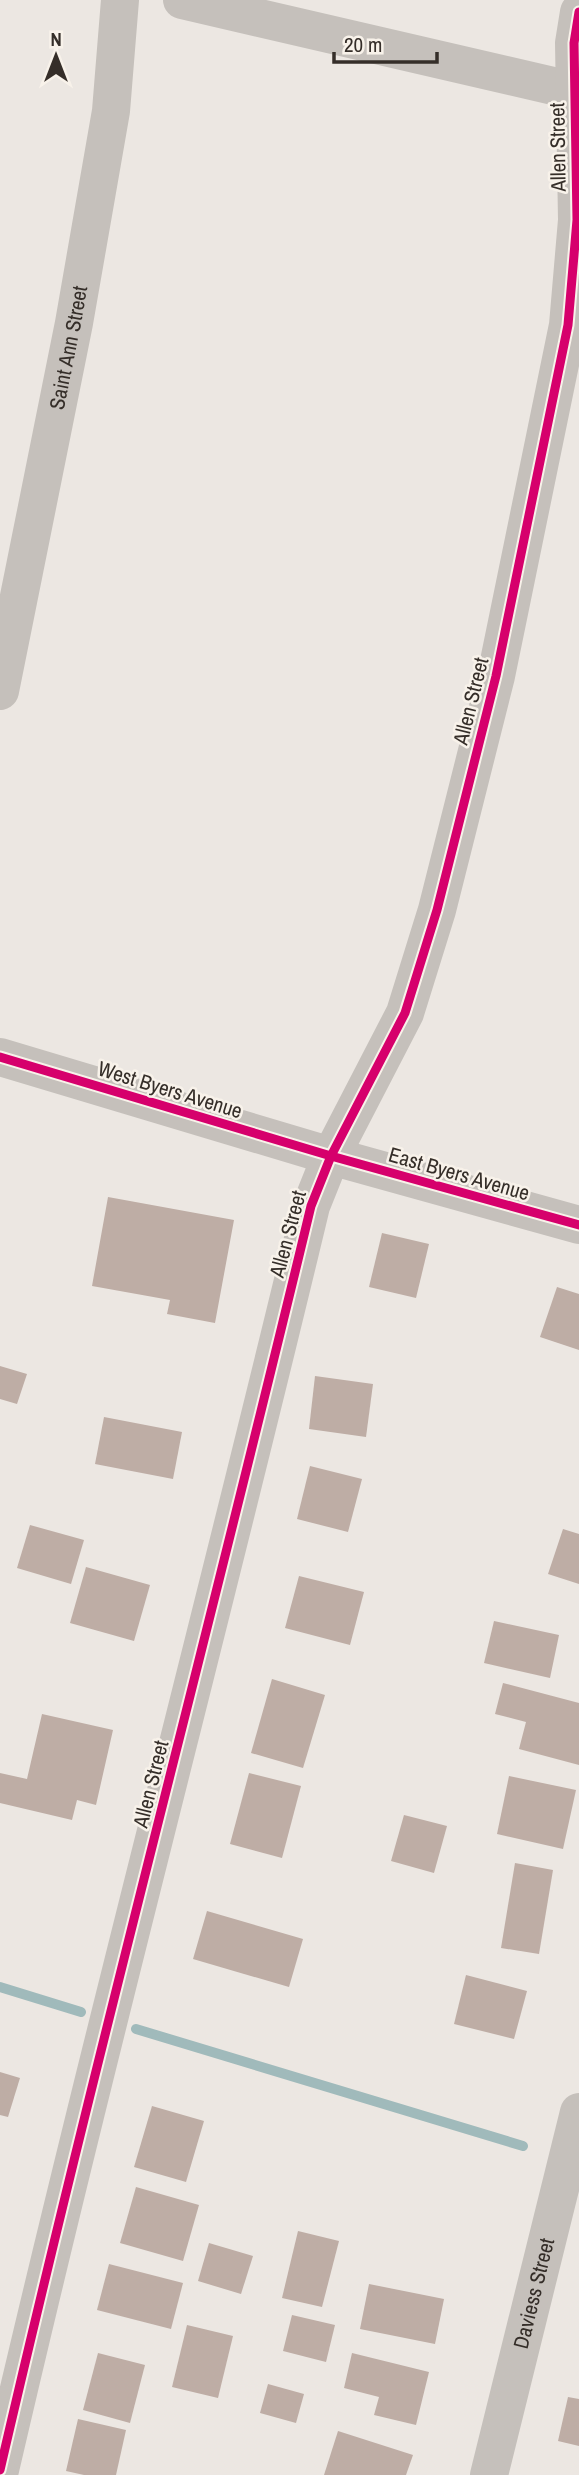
<svg xmlns="http://www.w3.org/2000/svg" width="579" height="2475" font-family="'Archivo Narrow',sans-serif">
  <style>
    .lines { fill: none; stroke-linecap: round; stroke-linejoin: round }
    .stream { stroke: #a0babb; stroke-width: 10 }
    .building { fill: #beada5 }
    .minor { stroke: #c5c0bb; stroke-width: 38 }
    .cycleway-casing { stroke: #f8f2ea; stroke-width: 13 }
    .cycleway { stroke: #d6006c; stroke-width: 9 }
    .labels { text-anchor: middle; stroke-width: 5; stroke-linejoin: round; paint-order: stroke }
    .street-label { font-size: 21px; fill: #352e29; stroke: #f8f2ea }
  </style>
  <rect width="100%" height="100%" fill="#ece7e2"/>
  <g class="lines">
    <g class="stream">
      <polyline points="0,1987 81,2012"/>
      <polyline points="136,2029 523,2146"/>
    </g>
  </g>
  <g class="building">
    <polygon points="108,1197 234,1220 215,1323 167,1314 170,1300 92,1286"/>
    <polygon points="382,1233 429,1244 416,1298 369,1287"/>
    <polygon points="557,1287 579,1294 579,1350 540,1337"/>
    <polygon points="0,1366 27,1374 17,1404 0,1399"/>
    <polygon points="315,1376 373,1384 366,1437 309,1429"/>
    <polygon points="104,1417 182,1432 173,1479 95,1464"/>
    <polygon points="310,1466 362,1479 348,1532 297,1519"/>
    <polygon points="30,1525 84,1540 71,1584 17,1568"/>
    <polygon points="563,1529 579,1534 579,1584 548,1574"/>
    <polygon points="86,1567 150,1585 134,1641 70,1623"/>
    <polygon points="299,1576 364,1592 350,1645 285,1628"/>
    <polygon points="494,1621 559,1635 550,1678 484,1663"/>
    <polygon points="272,1679 325,1695 303,1768 251,1753"/>
    <polygon points="503,1683 579,1703 579,1765 519,1749 526,1722 495,1714"/>
    <polygon points="42,1714 113,1730 96,1805 77,1800 72,1820 0,1803 0,1773 27,1779"/>
    <polygon points="249,1773 301,1786 282,1858 230,1844"/>
    <polygon points="509,1776 576,1790 563,1849 497,1834"/>
    <polygon points="404,1815 447,1826 434,1873 391,1861"/>
    <polygon points="515,1863 553,1870 539,1954 501,1948"/>
    <polygon points="207,1911 303,1939 289,1987 193,1959"/>
    <polygon points="466,1975 527,1991 514,2039 454,2024"/>
    <polygon points="0,2072 20,2078 8,2117 0,2115"/>
    <polygon points="152,2106 204,2121 186,2182 134,2167"/>
    <polygon points="136,2187 199,2205 183,2261 120,2243"/>
    <polygon points="298,2231 339,2241 322,2307 282,2298"/>
    <polygon points="209,2243 253,2256 241,2294 198,2281"/>
    <polygon points="109,2264 183,2283 171,2329 97,2310"/>
    <polygon points="369,2284 444,2299 435,2344 360,2329"/>
    <polygon points="292,2315 335,2325 326,2362 283,2351"/>
    <polygon points="187,2325 233,2336 218,2398 172,2387"/>
    <polygon points="98,2353 145,2365 130,2423 83,2410"/>
    <polygon points="352,2353 429,2372 416,2425 374,2415 379,2397 344,2388"/>
    <polygon points="268,2384 304,2394 296,2423 260,2413"/>
    <polygon points="568,2397 579,2399 579,2446 558,2441"/>
    <polygon points="78,2419 126,2430 116,2475 84,2475 66,2471"/>
    <polygon points="338,2431 413,2455 406,2475 324,2475"/>
  </g>
  <g class="lines">
    <g class="minor">
      <polyline points="182,0 579,92"/>
      <path id="s1" d="M0,691L74,323L111,111L120,0"/>
      <polyline points="0,1057 331,1156 579,1225"/>
      <path d="M0,2470C98,2047 210,1628 311,1206L331,1156L405,1013L437,910L496,676L568,325L577,220L574,43L579,12"/>
      <path id="s2" d="M489,2475L579,2112"/>
    </g>
    <g class="cycleway-casing">
      <g id="cycleway">
        <polyline points="0,1057 331,1156 579,1225"/>
        <path d="M0,2470C98,2047 210,1628 311,1206L331,1156L405,1013L437,910L496,676L568,325L577,220L574,43L579,12"/>
      </g>
    </g>
    <use href="#cycleway" class="cycleway"/>
  </g>
  <g class="labels">
    <g class="street-label">
      <text transform="translate(558 147) rotate(-91)" y="7">Allen Street</text>
      <text dy="7" stroke="none"><textPath href="#s1" startOffset="350">Saint Ann Street</textPath></text>
      <text transform="translate(471 701) rotate(-76)" y="7">Allen Street</text>
      <text transform="translate(170 1090) rotate(17)" y="7">West Byers Avenue</text>
      <text transform="translate(459 1174) rotate(16)" y="7">East Byers Avenue</text>
      <text transform="translate(288 1234) rotate(-75)" y="7">Allen Street</text>
      <text transform="translate(151 1784) rotate(-76)" y="7">Allen Street</text>
      <text dy="7" stroke="none"><textPath href="#s2" startOffset="187">Daviess Street</textPath></text>
    </g>
  </g>
  <g transform="translate(56 56)" stroke="#f8f2ea" stroke-width="5" paint-order="stroke">
  <path d="M0-5L12 26L0 18L-12 26Z" fill="#352e29"/>
  <text y="-10" font-size="19" font-weight="bold" text-anchor="middle" fill="#352e29">N</text>
  </g>
  <path d="M334 52v10h103v-10" fill="none" stroke="#352e29" stroke-width="3.5"/>
  <text x="344" y="52" font-size="21" fill="#352e29" stroke="#f8f2ea" stroke-width="5" paint-order="stroke">20 m</text>
</svg>
